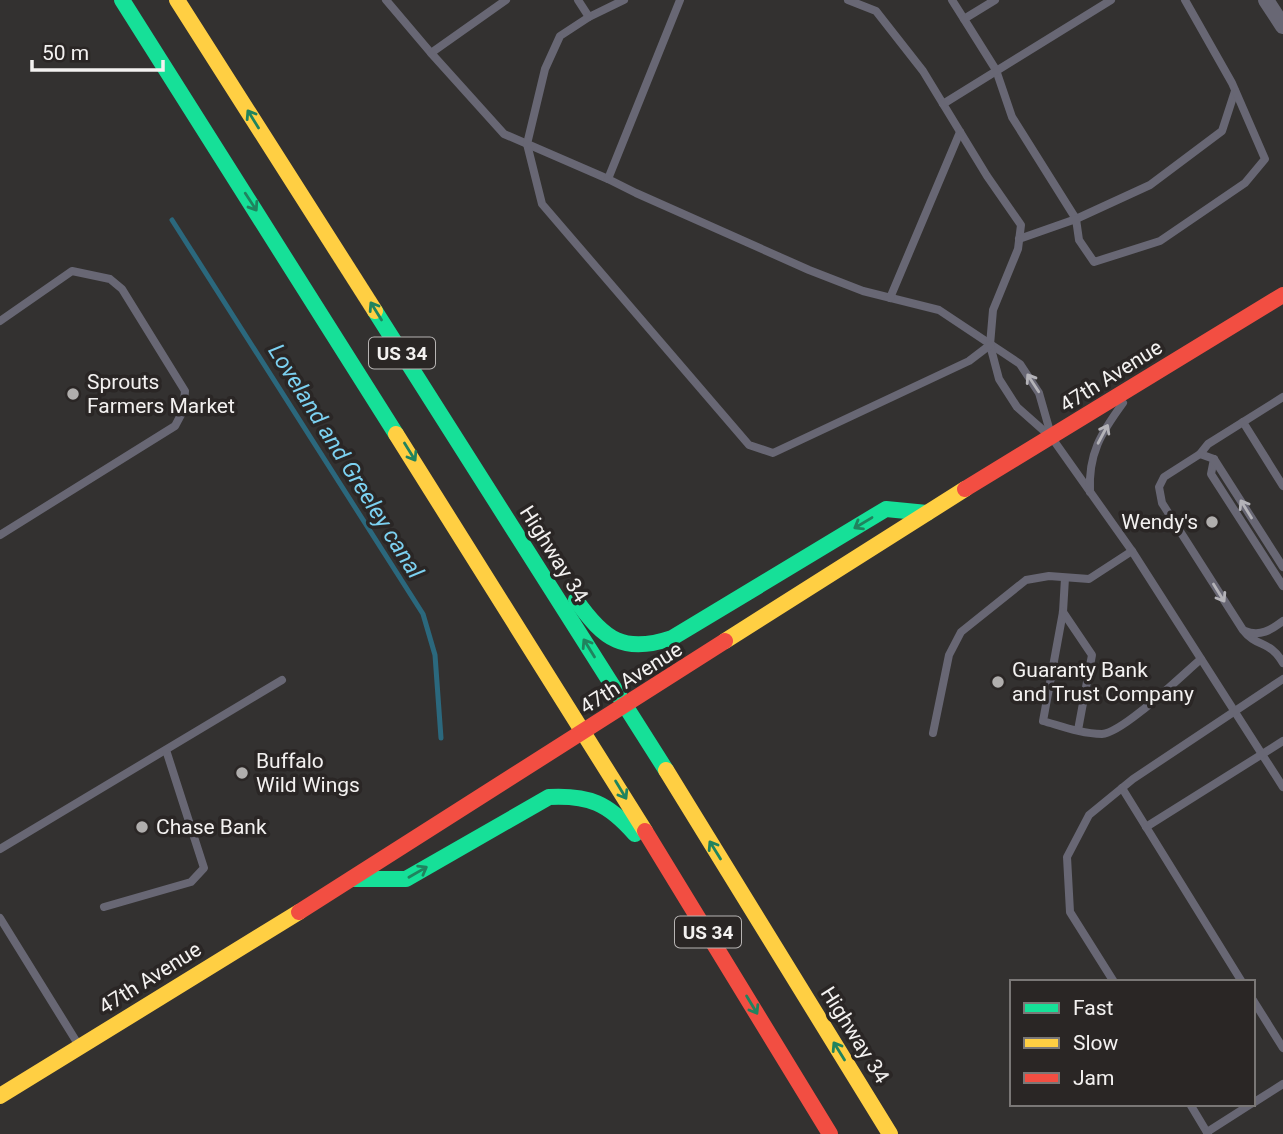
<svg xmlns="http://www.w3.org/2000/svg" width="1283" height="1134" font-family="Roboto,sans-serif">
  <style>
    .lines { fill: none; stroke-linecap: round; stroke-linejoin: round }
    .stream { stroke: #2b687d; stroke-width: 5 }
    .lane { stroke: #686774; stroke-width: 8 }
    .street { stroke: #686774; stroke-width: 16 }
    .fast { stroke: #16e098; stroke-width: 16 }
    .slow { stroke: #ffcf43; stroke-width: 16 }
    .jam { stroke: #f24e42; stroke-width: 16 }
    .oneway { stroke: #20835e }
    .oneway2 { stroke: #b4b3b8 }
    .poi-dot { fill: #b0aead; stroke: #2a2625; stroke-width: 2.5 }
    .labels { text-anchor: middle; stroke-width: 7; stroke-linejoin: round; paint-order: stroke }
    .shield { fill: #2a2625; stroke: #b7b4b3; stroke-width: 2 }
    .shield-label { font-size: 19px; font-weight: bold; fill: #f3f1f0 }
    .street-label { font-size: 21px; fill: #f3f1f0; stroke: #2a2625 }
    .poi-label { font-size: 21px; fill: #f3f1f0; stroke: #2a2625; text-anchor: start }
    .water-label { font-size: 23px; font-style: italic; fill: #7cd1f1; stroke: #2a2625 }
  </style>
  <rect width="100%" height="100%" fill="#333130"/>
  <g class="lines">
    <polyline class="stream" points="172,220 423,614 435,655 441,738"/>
    <g class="lane">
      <polyline points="386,0 431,53"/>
      <polyline points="506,0 431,53 504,134 608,179"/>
      <polyline points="578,0 589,17 624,0"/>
      <polyline points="680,0 608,179 636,193 809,270 863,291 939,310 1020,364 1039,393 1051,435"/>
      <polyline points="848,0 876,11 923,71 987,176 1021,225 1018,249 993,310 990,345 999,379 1017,407 1052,438 1132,551 1283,787"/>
      <polyline points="952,0 964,19"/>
      <polyline points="995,0 964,19 996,70 1012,117 1076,219 1150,185 1222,131 1235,91"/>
      <polyline points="589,17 560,36 545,69 527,144 542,204 749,445 773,453 969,361 990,345"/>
      <polyline points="943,104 1111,0"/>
      <polyline points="1019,239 1076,219 1079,240 1094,262 1160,241 1245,183 1265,159 1232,83 1185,0"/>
      <polyline points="890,298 960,132"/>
      <polyline points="0,321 72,271 110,279 122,289 185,391 183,411 175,426 0,535"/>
      <polyline points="1243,422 1283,486"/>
      <polyline points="1200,454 1208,444 1283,397"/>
      <polyline points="1214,459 1211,474 1283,586"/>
      <path d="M1090,492C1088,454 1101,433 1123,403"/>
      <path d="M1283,567L1214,459L1200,454L1164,477L1159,487L1162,503L1243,630C1257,648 1270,640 1283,663"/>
      <path d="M1065,578L1063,612L1043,721C1061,726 1082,734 1102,734C1123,733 1182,675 1201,659"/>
      <polyline points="1063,612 1092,655 1078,730"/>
      <path d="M1245,631C1260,637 1271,630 1283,621"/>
      <polyline points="933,733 949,655 961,632 1026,580 1049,576 1089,579 1132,551"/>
      <polyline points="1122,788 1242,982"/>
      <polyline points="1146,827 1283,741"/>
      <polyline points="0,849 282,680"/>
      <polyline points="104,907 191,882 204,868 166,750"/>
      <polyline points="0,918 78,1044"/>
      <polyline points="1114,982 1070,912 1067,857 1089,815 1133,779 1283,679"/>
      <polyline points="1253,1000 1283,1048"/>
      <polyline points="1253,1103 1283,1084"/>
      <polyline points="1190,1104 1208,1134"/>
      <polyline points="1207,1132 1251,1104"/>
    </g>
    <polyline class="street" points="1266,0 1283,26"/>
    <g class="fast">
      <polyline points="122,0 396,434"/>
      <polyline points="375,311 666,770"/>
      <path d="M576,600C604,640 624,654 672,638L886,509L927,513"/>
      <path d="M352,879H406L549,797C589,795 608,803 635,834"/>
    </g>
    <g class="slow">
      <polyline points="177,0 375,311"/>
      <polyline points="396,434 645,831"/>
      <polyline points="725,641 965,489"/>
      <polyline points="666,770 890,1134"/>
      <polyline points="0,1096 299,912"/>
    </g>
    <g class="jam">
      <polyline points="965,489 1283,295"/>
      <polyline points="645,831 830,1134"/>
      <polyline points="299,912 725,641"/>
    </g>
  </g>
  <defs><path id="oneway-shaft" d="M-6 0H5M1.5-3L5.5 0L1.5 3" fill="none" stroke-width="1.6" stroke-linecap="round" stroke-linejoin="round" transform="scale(1.75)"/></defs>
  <g class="oneway">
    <use href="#oneway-shaft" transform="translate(253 119) rotate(-122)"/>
    <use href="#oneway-shaft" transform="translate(251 202) rotate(57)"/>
    <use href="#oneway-shaft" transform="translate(376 311) rotate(-122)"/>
    <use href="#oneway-shaft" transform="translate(410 452) rotate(58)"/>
    <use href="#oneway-shaft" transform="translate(863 523) rotate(149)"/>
    <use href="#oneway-shaft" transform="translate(589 648) rotate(-122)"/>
    <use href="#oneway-shaft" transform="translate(621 790) rotate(59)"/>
    <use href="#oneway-shaft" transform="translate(715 850) rotate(-122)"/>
    <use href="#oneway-shaft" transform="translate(418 872) rotate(-30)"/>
    <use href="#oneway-shaft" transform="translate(752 1005) rotate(59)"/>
    <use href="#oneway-shaft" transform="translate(839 1051) rotate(-122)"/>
  </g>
  <g class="oneway2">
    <use href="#oneway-shaft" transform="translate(1033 383) rotate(-123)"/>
    <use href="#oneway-shaft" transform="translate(1103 434) rotate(-62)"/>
    <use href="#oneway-shaft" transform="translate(1246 509) rotate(-122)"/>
    <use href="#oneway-shaft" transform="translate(1219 593) rotate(58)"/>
  </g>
  <g class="poi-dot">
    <circle cx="73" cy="394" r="7"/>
    <circle cx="1212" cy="522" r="7"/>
    <circle cx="998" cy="682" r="7"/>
    <circle cx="242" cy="773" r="7"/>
    <circle cx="142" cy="827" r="7"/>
  </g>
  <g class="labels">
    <g class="shield">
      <rect x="369" y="337.5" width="66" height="31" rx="5"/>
      <rect x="675" y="916.5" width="66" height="31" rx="5"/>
    </g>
    <g class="shield-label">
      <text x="402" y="360">US 34</text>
      <text x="708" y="939">US 34</text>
    </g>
    <g class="street-label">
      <text transform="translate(1111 376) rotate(-32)" y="7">47th Avenue</text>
      <text transform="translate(554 554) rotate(58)" y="7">Highway 34</text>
      <text transform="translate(631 678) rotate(-32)" y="7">47th Avenue</text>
      <text transform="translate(150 978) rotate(-32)" y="7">47th Avenue</text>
      <text transform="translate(855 1035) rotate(58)" y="7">Highway 34</text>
    </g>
    <g class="poi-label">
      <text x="87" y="389">Sprouts<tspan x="87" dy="24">Farmers Market</tspan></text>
      <text x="1198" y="529" text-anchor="end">Wendy's</text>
      <text x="1012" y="677">Guaranty Bank<tspan x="1012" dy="24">and Trust Company</tspan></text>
      <text x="256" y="768">Buffalo<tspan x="256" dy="24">Wild Wings</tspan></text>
      <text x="156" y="834">Chase Bank</text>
    </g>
    <g class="water-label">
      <text transform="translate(346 461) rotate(58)" y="8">Loveland and Greeley canal</text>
    </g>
  </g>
  <rect x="1010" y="980" width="245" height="126" fill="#2a2625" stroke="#7a7776" stroke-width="2"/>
  <rect x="1024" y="1003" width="35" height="10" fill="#16e098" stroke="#7a7776" stroke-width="2"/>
  <text x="1073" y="1015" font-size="21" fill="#f3f1f0">Fast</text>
  <rect x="1024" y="1038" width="35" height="10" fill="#ffcf43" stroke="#7a7776" stroke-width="2"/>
  <text x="1073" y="1050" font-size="21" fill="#f3f1f0">Slow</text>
  <rect x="1024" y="1073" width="35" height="10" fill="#f24e42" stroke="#7a7776" stroke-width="2"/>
  <text x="1073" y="1085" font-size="21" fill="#f3f1f0">Jam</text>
  <path d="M32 60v10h131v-10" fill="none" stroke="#f3f1f0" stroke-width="3.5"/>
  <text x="42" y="60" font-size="21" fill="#f3f1f0" stroke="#2a2625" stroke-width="5" paint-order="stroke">50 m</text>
</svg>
